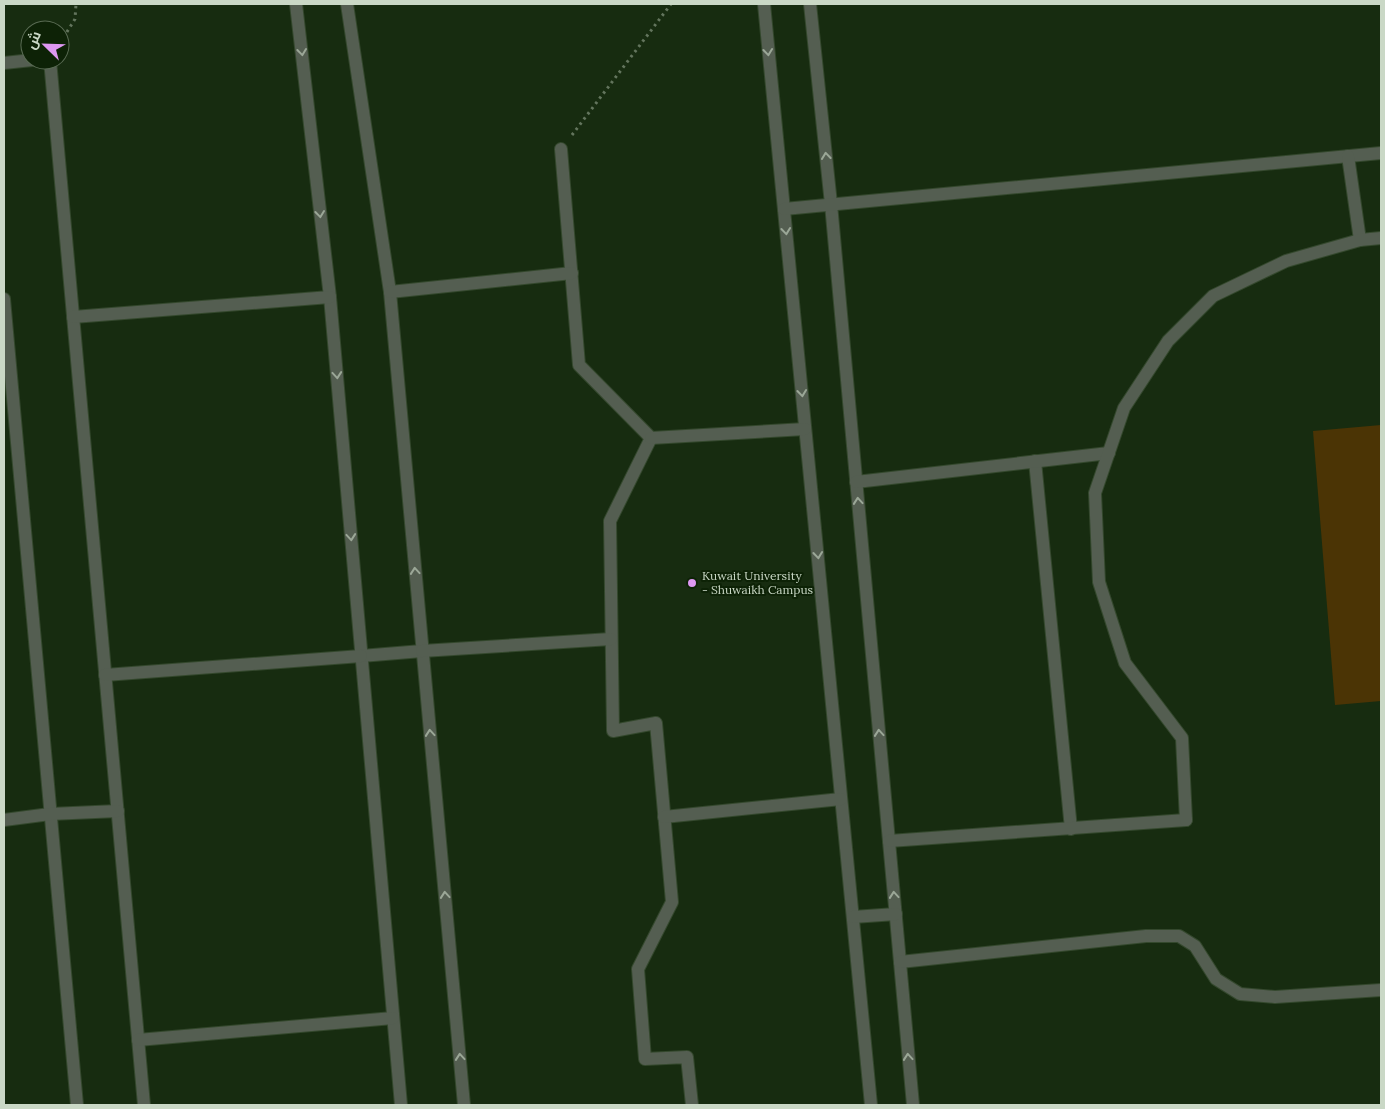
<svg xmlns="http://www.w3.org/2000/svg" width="1385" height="1109" font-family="Lora,Cairo,serif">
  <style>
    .green { fill: #4b3405 }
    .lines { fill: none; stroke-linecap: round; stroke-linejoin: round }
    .lane-casing { stroke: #34482d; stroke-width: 14 }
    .street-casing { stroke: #34482d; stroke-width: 14 }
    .path { stroke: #63755d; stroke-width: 3; stroke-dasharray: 2.5 4; stroke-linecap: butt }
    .lane { stroke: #545e51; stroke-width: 12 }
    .street { stroke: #545e51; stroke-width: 12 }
    .oneway { stroke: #9ba797 }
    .poi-dot { fill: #de98f2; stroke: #0d2206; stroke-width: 2 }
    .labels { text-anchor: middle; stroke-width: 4; stroke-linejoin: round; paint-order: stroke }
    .poi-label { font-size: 12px; fill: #cad8c6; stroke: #0d2206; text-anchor: start }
  </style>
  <rect width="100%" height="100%" fill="#172c10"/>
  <polygon class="green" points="1381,425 1381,701 1335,705 1313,431"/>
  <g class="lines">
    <g class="lane-casing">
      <g id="lane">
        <polyline points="296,4 330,297 401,1105"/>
        <polyline points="347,4 390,292 464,1105"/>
        <polyline points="764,4 871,1105"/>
        <polyline points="810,4 831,204 913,1105"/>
        <polyline points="50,60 144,1105"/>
        <polyline points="4,63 32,60"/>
        <polyline points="784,209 1381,153"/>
        <polyline points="4,299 77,1105"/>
        <polyline points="1035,461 1071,829"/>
        <polyline points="361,656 422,651"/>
        <polyline points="4,820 50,814 118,811"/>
        <polyline points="889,841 1186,820"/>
        <polyline points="853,917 896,914"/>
        <polyline points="900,962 1146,936 1179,936 1195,946 1216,979 1240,994 1275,997 1381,990"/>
      </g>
    </g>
    <g class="street-casing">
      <g id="street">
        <polyline points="561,149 579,365 651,438 610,521 613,731 656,723 672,902 638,969 645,1059 687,1057 692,1105"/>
        <polyline points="1348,156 1360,240"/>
        <polyline points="390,292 572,273"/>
        <polyline points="73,317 330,297"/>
        <polyline points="651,438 805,429"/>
        <polyline points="856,482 1109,453"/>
        <polyline points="422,651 611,639"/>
        <polyline points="105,675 361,656"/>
        <polyline points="664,817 841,799"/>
        <polyline points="1186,820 1182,738 1125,663 1099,582 1095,493 1124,408 1168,341 1213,296 1286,261 1360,240 1381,238"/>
        <polyline points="138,1040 393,1018"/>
      </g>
    </g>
    <g class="path">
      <polyline points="60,43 75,19 76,4"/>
      <polyline points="572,135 671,4"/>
    </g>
    <use href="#lane" class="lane"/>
    <use href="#street" class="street"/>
  </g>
  <defs><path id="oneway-chevron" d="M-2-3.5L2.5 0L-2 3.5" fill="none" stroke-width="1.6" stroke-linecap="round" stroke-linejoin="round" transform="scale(1.25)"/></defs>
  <g class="oneway">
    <use href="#oneway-chevron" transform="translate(302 52) rotate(83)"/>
    <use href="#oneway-chevron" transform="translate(768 52) rotate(84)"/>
    <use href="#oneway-chevron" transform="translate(826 156) rotate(-96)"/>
    <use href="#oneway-chevron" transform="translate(320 214) rotate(83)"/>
    <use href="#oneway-chevron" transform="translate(786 231) rotate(84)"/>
    <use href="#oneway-chevron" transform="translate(337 375) rotate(85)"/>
    <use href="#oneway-chevron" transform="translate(802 393) rotate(84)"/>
    <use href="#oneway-chevron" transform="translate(858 501) rotate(-95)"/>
    <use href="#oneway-chevron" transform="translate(351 537) rotate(85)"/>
    <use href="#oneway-chevron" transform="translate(818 555) rotate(84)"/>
    <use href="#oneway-chevron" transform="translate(415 571) rotate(-95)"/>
    <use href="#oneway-chevron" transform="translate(430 733) rotate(-95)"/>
    <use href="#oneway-chevron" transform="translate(879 733) rotate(-95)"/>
    <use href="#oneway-chevron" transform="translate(445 895) rotate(-95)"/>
    <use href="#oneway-chevron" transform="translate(894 895) rotate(-95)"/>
    <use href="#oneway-chevron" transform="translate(460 1057) rotate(-95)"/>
    <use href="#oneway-chevron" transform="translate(908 1057) rotate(-95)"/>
  </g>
  <circle class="poi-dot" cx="692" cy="583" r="5"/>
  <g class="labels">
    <g class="poi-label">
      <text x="702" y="580">Kuwait University<tspan x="702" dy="14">- Shuwaikh Campus</tspan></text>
    </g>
  </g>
  <rect width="1385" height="1109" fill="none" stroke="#cad8c6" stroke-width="10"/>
  <g transform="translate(45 45) rotate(293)"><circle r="24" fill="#0d2206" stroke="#596b53"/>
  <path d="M0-4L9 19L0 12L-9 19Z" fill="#de98f2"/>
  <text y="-8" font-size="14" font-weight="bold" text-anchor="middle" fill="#cad8c6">ش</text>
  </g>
</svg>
